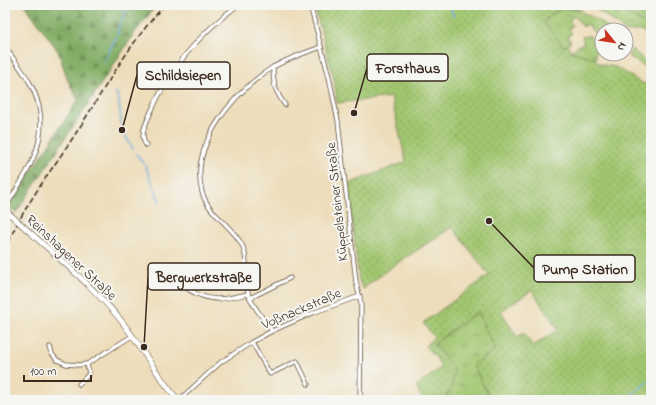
<svg xmlns="http://www.w3.org/2000/svg" width="656" height="405" font-family="'Indie Flower',sans-serif">
  <style>
    .grass { fill: url(#grass-tufts); stroke: #6e7847 }
    .forest { fill: url(#forest-firs); stroke: #5e6a40 }
    .park { fill: url(#park-dots); stroke: #6e7847; fill-rule: evenodd }
    .lines { fill: none; stroke-linecap: round; stroke-linejoin: round }
    .stream { stroke: #6dace0; stroke-width: 1.5 }
    .minor-casing { stroke: #564535; stroke-width: 5 }
    .secondary-casing { stroke: #564535; stroke-width: 6 }
    .minor { stroke: #fff; stroke-width: 3.5 }
    .secondary { stroke: #fff; stroke-width: 5 }
    .rail { stroke: #3b2a1e; stroke-width: 1.5; stroke-dasharray: 6 3; stroke-linecap: butt }
    .secondary-bridge-casing { stroke: #564535; stroke-width: 6; stroke-linecap: butt }
    .secondary-bridge { stroke: #fff; stroke-width: 5 }
    .labels { text-anchor: middle; stroke-width: 4; stroke-linejoin: round; paint-order: stroke }
    .street-label { font-size: 14px; fill: #3b2a1e; stroke: #f6f6f2 }
    .leader { fill: none; stroke: #3b2a1e; stroke-width: 1.5 }
    .callout-dot { fill: #3b2a1e; stroke: #f6f6f2; stroke-width: 1.5 }
    .callout { fill: #f6f6f2; stroke: #3b2a1e; stroke-width: 1.5 }
    .callout-label { font-size: 15px; text-anchor: middle; font-weight: bold; fill: #3b2a1e }
  </style>
  <defs>
    <pattern id="grass-tufts" width="24" height="20" patternUnits="userSpaceOnUse"><rect width="24" height="20" fill="#a1c670"/><path d="M3 7l-1-3M5 7V3M7 7l1-3M15 17l-1-3M17 17v-4M19 17l1-3" fill="none" stroke="#84a15b"/></pattern>
    <pattern id="forest-firs" width="22" height="20" patternUnits="userSpaceOnUse"><rect width="22" height="20" fill="#80ab62"/><path d="M5 1l3.5 6h-7zM16 11l3.5 6h-7z" fill="#6a8b50"/></pattern>
    <pattern id="park-dots" width="8" height="8" patternUnits="userSpaceOnUse"><rect width="8" height="8" fill="#a1c670"/><path d="M2 2h.1M6 6h.1" fill="none" stroke="#84a15b" stroke-width="1.8" stroke-linecap="round"/></pattern>
  </defs>
  <rect width="100%" height="100%" fill="#f6f6f2"/>
  <filter id="ink" filterUnits="userSpaceOnUse"><feTurbulence type="fractalNoise" baseFrequency=".025" numOctaves="2"/><feDisplacementMap in="SourceGraphic" scale="8" xChannelSelector="R" yChannelSelector="G"/><feConvolveMatrix kernelMatrix="1 2 1 2 8 2 1 2 1" color-interpolation-filters="sRGB"/></filter>
  <filter id="wash" filterUnits="userSpaceOnUse"><feTurbulence type="fractalNoise" baseFrequency=".012" numOctaves="4" result="noise"/><feDisplacementMap in="SourceGraphic" scale="16" xChannelSelector="R" yChannelSelector="G"/><feGaussianBlur stdDeviation="0.9" result="paint"/><feColorMatrix in="noise" values="0 0 0 0 0 0 0 0 0 0 0 0 0 0 0 0 0 1.4 0 .05"/><feComposite in="paint" operator="in"/></filter>
  <g filter="url(#wash)">
    <rect width="100%" height="100%" fill="#edddba"/>
    <g class="grass">
      <path d="M591,5L616,6L646,25H651V44C650,42 649,40 648,37C644,28 635,31 627,32Z"/>
      <path d="M563,8C582,9 597,19 611,30H602V54H604L603,56L598,51L595,54L597,56L595,59L571,51L584,42L582,37L584,36L585,37L589,35L594,42L598,39L588,24L583,27L575,16L569,20L573,26L569,29L572,34L568,37L571,42L564,47L544,23L550,16Z"/>
      <polygon points="632,49 648,64 644,66 628,56"/>
      <polygon points="478,311 486,331 496,349 473,365 491,400 442,400 452,389 434,344"/>
    </g>
    <polygon class="forest" points="25,5 157,5 136,31 16,213 8,207 78,100 68,81 58,51"/>
    <g class="park">
      <path d="M314,5H587L580,10C563,6 555,9 544,23L564,47L567,44L571,51L595,59L600,64L616,67L642,83L651,85V400H491L473,365L496,349L486,331L478,311L434,344L454,369L452,389L442,400H423L416,386L441,368L437,359L425,346L434,337L423,323L489,275L452,227L390,268L363,289L359,281L348,184L406,162L391,97L337,103L334,79ZM532,290L558,330L533,346L524,333L517,337L501,311Z"/>
      <polygon points="612,5 651,5 651,25 646,25 616,6"/>
    </g>
    <g class="lines">
      <g class="stream">
        <polyline points="449,5 454,17"/>
        <polyline points="102,64 118,34 119,25 129,5"/>
        <polyline points="116,92 119,102 122,130 133,149"/>
        <polyline points="136,154 145,165 160,202"/>
        <polyline points="506,399 507,400"/>
        <polyline points="614,400 624,396 630,396 651,379"/>
      </g>
    </g>
  </g>
  <g filter="url(#ink)">
    <g class="lines">
      <g class="minor-casing">
        <g id="minor">
          <polyline points="310,5 329,77 338,121 356,282 361,303 360,400"/>
          <path d="M5,47C13,59 23,70 30,83C56,132 31,166 5,208"/>
          <path d="M273,67C273,85 275,91 285,105"/>
          <path d="M146,145C139,135 146,124 150,114C169,70 200,33 238,5"/>
          <path d="M158,266C176,280 193,298 217,299C227,299 238,296 248,294"/>
          <polyline points="250,298 290,278"/>
          <path d="M272,331C266,322 249,302 248,292C244,277 249,262 243,247C233,225 209,216 202,192C189,144 236,90 273,67C289,58 304,53 321,47"/>
          <polyline points="252,342 270,374 297,361 308,384"/>
          <polyline points="50,347 52,354 57,360 66,364 78,365 87,364 132,336"/>
          <polyline points="79,384 89,374 87,364"/>
          <polyline points="179,400 221,362 252,342 272,331 315,312 360,296"/>
        </g>
      </g>
      <g class="secondary-casing">
        <path id="secondary" d="M33,235C64,263 97,290 123,323C142,348 157,376 178,400"/>
      </g>
      <use href="#minor" class="minor"/>
      <use href="#secondary" class="secondary"/>
      <g class="rail">
        <path d="M5,250C21,209 54,167 78,130C105,88 130,42 165,5"/>
        <polyline points="5,399 6,400"/>
      </g>
      <g class="secondary-bridge-casing">
        <polyline id="secondary-bridge" points="5,210 33,235"/>
      </g>
      <use href="#secondary-bridge" class="secondary-bridge"/>
    </g>
  </g>
  <g class="labels">
    <g class="street-label">
      <text transform="translate(336 202) rotate(-96)" y="5">Küppelsteiner Straße</text>
      <text transform="translate(72 257) rotate(43)" y="5">Reinshagener Straße</text>
      <text transform="translate(301 308) rotate(-23)" y="5">Voßnackstraße</text>
    </g>
  </g>
  <path class="leader" d="M354 113L367 68M122 130L137 75M489 221L534 268M144 347L148 277"/>
  <g class="callout-dot">
    <circle cx="354" cy="113" r="4"/>
    <circle cx="122" cy="130" r="4"/>
    <circle cx="489" cy="221" r="4"/>
    <circle cx="144" cy="347" r="4"/>
  </g>
  <g class="callout">
    <rect x="367" y="54" width="81" height="27" rx="4"/>
    <rect x="137" y="62" width="93" height="27" rx="4"/>
    <rect x="534" y="255" width="101" height="27" rx="4"/>
    <rect x="148" y="263" width="112" height="27" rx="4"/>
  </g>
  <g class="callout-label">
    <text x="408" y="73">Forsthaus</text>
    <text x="183" y="80">Schildsiepen</text>
    <text x="585" y="274">Pump Station</text>
    <text x="204" y="282">Bergwerkstraße</text>
  </g>
  <rect width="656" height="405" fill="none" stroke="#f6f6f2" stroke-width="20"/>
  <g transform="translate(614 42) rotate(120)"><circle r="19" fill="#f6f6f2" stroke="#aba49d"/>
  <path d="M0-3L7 15L0 10L-7 15Z" fill="#c8321e"/>
  <text y="-6" font-size="11" font-weight="bold" text-anchor="middle" fill="#3b2a1e">N</text>
  </g>
  <path d="M24 375v6h67v-6" fill="none" stroke="#3b2a1e" stroke-width="2"/>
  <text x="30" y="375" font-size="12" fill="#3b2a1e" stroke="#f6f6f2" stroke-width="3" paint-order="stroke">100 m</text>
</svg>
